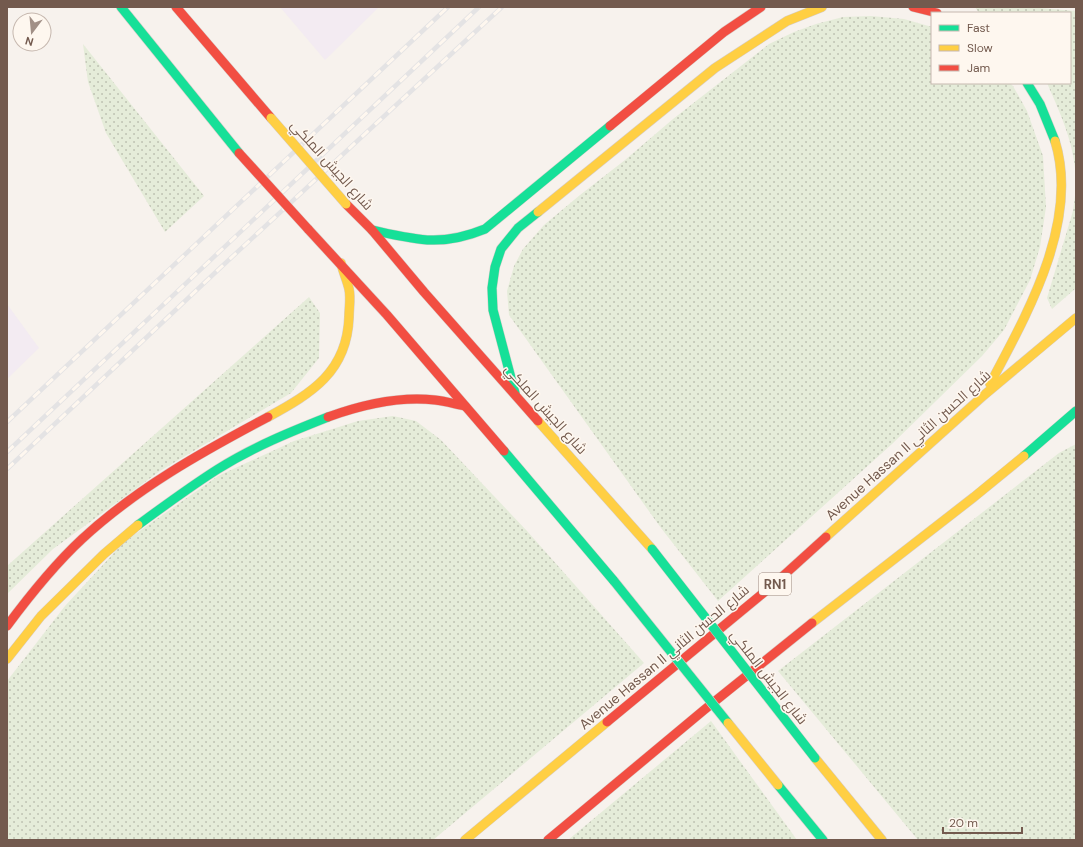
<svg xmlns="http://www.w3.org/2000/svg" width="1083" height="847" font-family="'DM Sans',Cairo,sans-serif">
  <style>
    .education { fill: #f3ebf2 }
    .grass { fill: url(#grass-dots) }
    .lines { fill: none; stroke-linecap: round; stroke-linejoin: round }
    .fast-casing { stroke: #d5ccc8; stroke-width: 10 }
    .slow-casing { stroke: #d5ccc8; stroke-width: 10 }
    .jam-casing { stroke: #d5ccc8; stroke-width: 10 }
    .fast { stroke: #16e098; stroke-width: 9 }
    .slow { stroke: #ffcf43; stroke-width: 9 }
    .jam { stroke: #f24e42; stroke-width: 9 }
    .rail-casing { stroke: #e4e3e4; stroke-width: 4.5 }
    .rail { stroke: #fef7ef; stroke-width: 3; stroke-dasharray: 9; stroke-linecap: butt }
    .fast-bridge-casing { stroke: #d5ccc8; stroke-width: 10; stroke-linecap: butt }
    .slow-bridge-casing { stroke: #d5ccc8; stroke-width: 10; stroke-linecap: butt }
    .jam-bridge-casing { stroke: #d5ccc8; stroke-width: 10; stroke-linecap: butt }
    .fast-bridge { stroke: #16e098; stroke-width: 9 }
    .slow-bridge { stroke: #ffcf43; stroke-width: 9 }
    .jam-bridge { stroke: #f24e42; stroke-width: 9 }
    .labels { text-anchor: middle; stroke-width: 3; stroke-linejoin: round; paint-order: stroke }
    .shield { fill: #fef7ef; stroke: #9d897e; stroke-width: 1 }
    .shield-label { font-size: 13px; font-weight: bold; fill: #735a4e }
    .street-label { font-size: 14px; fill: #735a4e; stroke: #fef7ef }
  </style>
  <defs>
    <pattern id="grass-dots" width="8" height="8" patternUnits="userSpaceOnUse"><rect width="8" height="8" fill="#e5ecd9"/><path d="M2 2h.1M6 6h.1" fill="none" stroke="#bec2b2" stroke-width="1.8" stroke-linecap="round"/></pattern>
  </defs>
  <rect width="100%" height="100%" fill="#f7f2ed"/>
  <g class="education">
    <polygon points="280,7 379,7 325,60"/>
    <polygon points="7,304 39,348 7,379"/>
  </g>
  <g class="grass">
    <path d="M975,7H1028L1076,11V181C1075,145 1061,115 1047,83H1070V13H979Z"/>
    <polygon points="871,16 904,19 932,27 932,83 1010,83 1013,86 1027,111 1043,156 1046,207 1040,247 1030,280 1004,330 982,356 892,444 718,601 661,528 509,315 507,291 514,266 523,249 544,225 580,195 625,160 673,119 769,44 794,32 816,24 843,17"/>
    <polygon points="83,44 204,196 165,232 106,133 88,82"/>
    <polygon points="1076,188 1076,288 1052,309 1047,298 1073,211"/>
    <polygon points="309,297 320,313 319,358 291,393 160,471 53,549 7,594 7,566"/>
    <polygon points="393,416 416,421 441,440 527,531 644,663 433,840 7,840 7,681 65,606 124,542 218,476 294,441 358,421"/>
    <polygon points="1076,444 1076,840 918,840 778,671 1059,453"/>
    <polygon points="711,721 797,840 568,840"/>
  </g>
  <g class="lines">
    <g class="fast-casing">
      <g id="fast">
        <polyline points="121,7 239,153"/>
        <polyline points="1027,83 1040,104 1055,141"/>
        <path d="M372,230C417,240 441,247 485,229L610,126"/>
        <polyline points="515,393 493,310 492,288 495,267 501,249 518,228 538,212"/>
        <polyline points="504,451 614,581"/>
        <polyline points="1024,456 1076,411"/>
        <path d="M138,525C164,506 191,486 218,469C253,447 290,432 328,417"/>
        <polyline points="778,785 823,840"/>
      </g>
    </g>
    <g class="slow-casing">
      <g id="slow">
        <polyline points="538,212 715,68 787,21 822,7"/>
        <path d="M990,384C1027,314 1080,222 1055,141"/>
        <path d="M268,417C312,393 347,372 349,317C349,308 351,298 349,289C347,280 343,272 341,263"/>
        <polyline points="538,421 652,549"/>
        <polyline points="826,537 983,396 1076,318"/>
        <polyline points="812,623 974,497 1024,456"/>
        <polyline points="7,659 41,616 104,554 138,525"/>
        <polyline points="815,758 882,840"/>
        <polyline points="465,840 607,722"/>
      </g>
    </g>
    <g class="jam-casing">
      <g id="jam">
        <polyline points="176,7 271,118"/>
        <polyline points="913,7 937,13"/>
        <polyline points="610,126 724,32 761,7"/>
        <polyline points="346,204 372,230 424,292 538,421"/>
        <polyline points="308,229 387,315 504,451"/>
        <path d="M328,417C361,405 400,396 435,400C445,401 455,404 465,406"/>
        <path d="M7,626C30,595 54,565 82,539C137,488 202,452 268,417"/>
        <polyline points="607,722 773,585 826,537"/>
        <polyline points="548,840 704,710 812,623"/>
      </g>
    </g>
    <use href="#fast" class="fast"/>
    <use href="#slow" class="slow"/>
    <use href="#jam" class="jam"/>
    <g class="rail-casing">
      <g id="rail">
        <polyline points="7,422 448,7"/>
        <polyline points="7,452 479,7"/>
        <polyline points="7,469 219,269 502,7"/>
      </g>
    </g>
    <use href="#rail" class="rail"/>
    <g class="fast-bridge-casing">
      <g id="fast-bridge">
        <polyline points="652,549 815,758"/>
        <polyline points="614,581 728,723"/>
      </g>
    </g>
    <g class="slow-bridge-casing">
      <g id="slow-bridge">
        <polyline points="271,118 346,204"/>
        <polyline points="728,723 778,785"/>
      </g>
    </g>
    <g class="jam-bridge-casing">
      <polyline id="jam-bridge" points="239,153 308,229"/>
    </g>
    <use href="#fast-bridge" class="fast-bridge"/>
    <use href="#slow-bridge" class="slow-bridge"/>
    <use href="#jam-bridge" class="jam-bridge"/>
  </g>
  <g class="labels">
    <rect class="shield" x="759" y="573" width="32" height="22" rx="3"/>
    <g class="shield-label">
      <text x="775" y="589">RN1</text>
    </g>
    <g class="street-label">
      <text transform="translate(332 165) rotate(48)" y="5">شارع الجيش الملكي</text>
      <text transform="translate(546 409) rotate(48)" y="5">شارع الجيش الملكي</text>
      <text transform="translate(908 445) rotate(-42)" y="5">Avenue Hassan II شارع الحسن الثاني</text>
      <text transform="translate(664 657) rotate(-40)" y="5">Avenue Hassan II شارع الحسن الثاني</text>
      <text transform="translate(769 677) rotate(52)" y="5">شارع الجيش الملكي</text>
    </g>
  </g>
  <rect width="1083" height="847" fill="none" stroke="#735a4e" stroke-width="16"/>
  <rect x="931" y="12" width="140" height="72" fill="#fef7ef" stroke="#c6b8af"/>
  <rect x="939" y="25" width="20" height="6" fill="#16e098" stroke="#c6b8af"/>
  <text x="967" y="32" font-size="12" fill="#735a4e">Fast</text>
  <rect x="939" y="45" width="20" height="6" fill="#ffcf43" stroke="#c6b8af"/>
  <text x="967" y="52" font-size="12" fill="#735a4e">Slow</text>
  <rect x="939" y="65" width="20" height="6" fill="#f24e42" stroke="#c6b8af"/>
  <text x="967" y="72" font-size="12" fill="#735a4e">Jam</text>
  <g transform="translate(32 32) rotate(196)"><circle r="19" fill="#fef7ef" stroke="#c6b8af"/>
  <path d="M0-3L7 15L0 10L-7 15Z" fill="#a18f86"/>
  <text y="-6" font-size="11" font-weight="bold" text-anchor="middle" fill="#735a4e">N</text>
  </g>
  <path d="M943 827v6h79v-6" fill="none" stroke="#735a4e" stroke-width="2"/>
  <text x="949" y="827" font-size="12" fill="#735a4e" stroke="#fef7ef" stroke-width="3" paint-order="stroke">20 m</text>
</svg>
